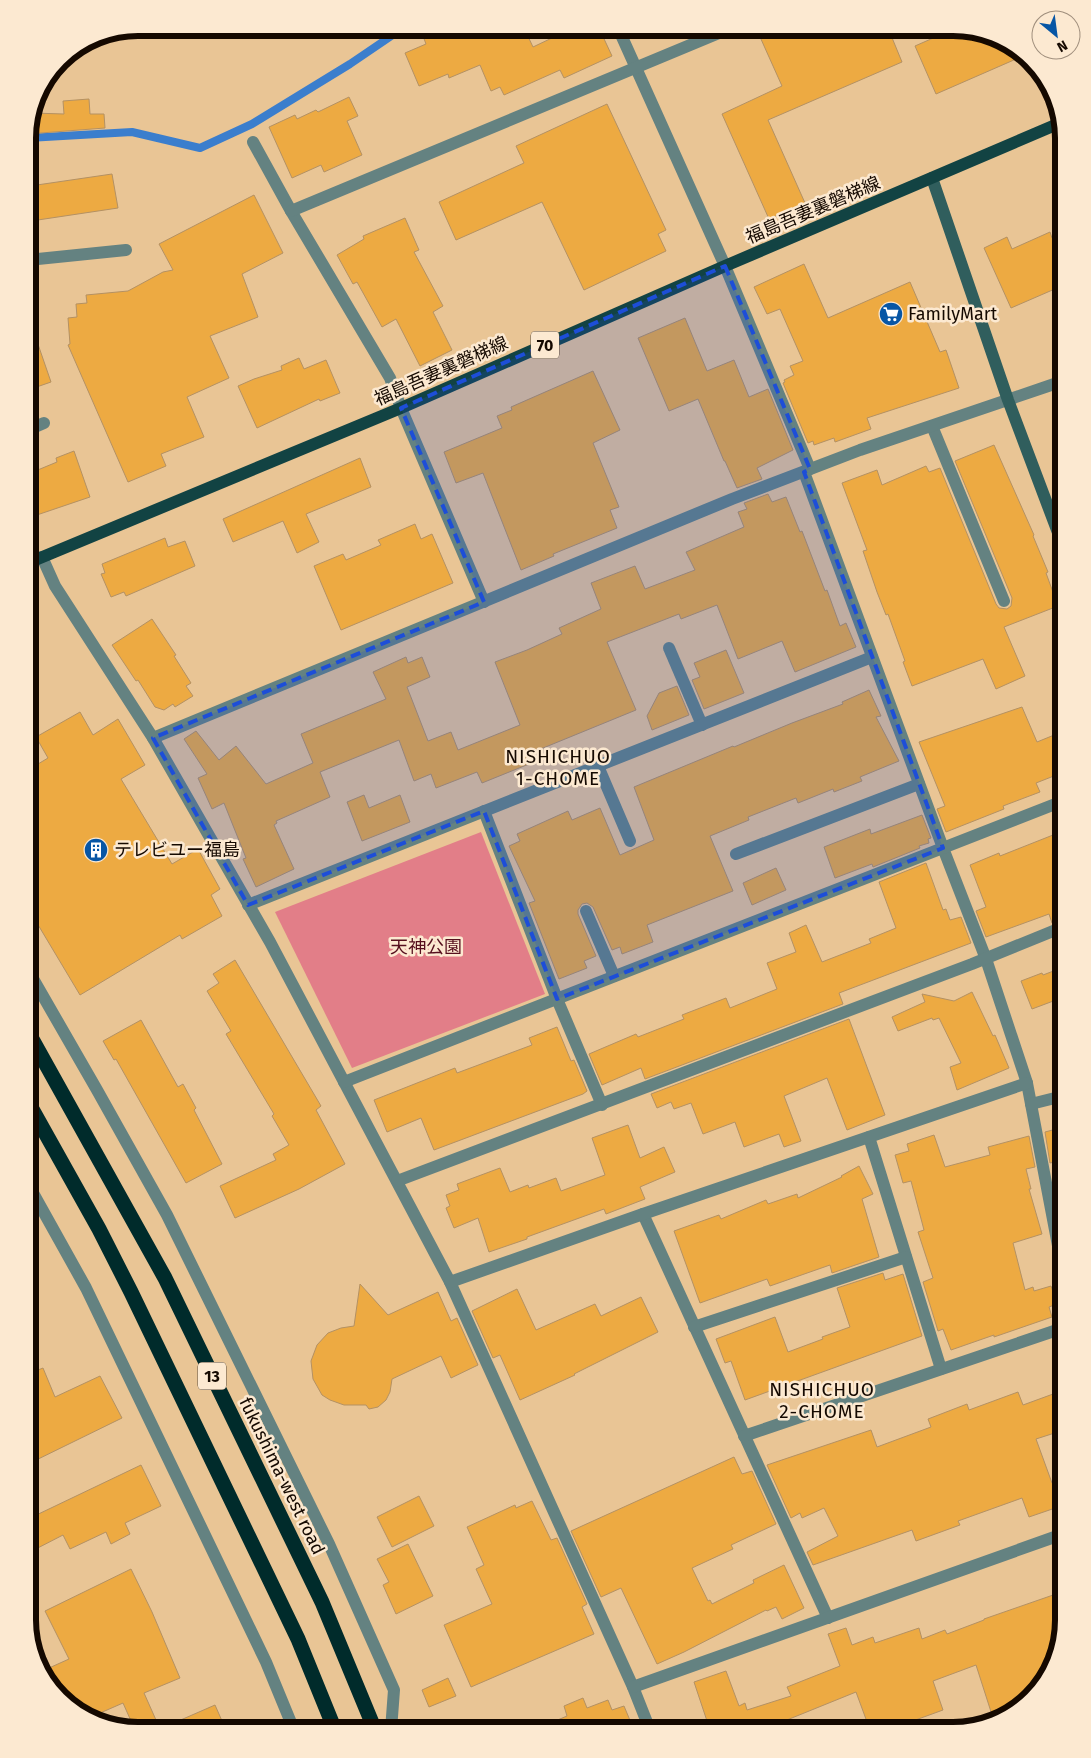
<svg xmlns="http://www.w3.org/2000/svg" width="1091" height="1758" font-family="'Fira Sans','Noto Sans JP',sans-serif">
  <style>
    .green { fill: #e27e88 }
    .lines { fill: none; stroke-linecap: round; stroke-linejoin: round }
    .stream { stroke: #3b7ecd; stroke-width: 8 }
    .building { fill: #edaa42; stroke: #b49163 }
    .street { stroke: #648281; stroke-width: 12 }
    .secondary { stroke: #305e5d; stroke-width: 12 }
    .primary { stroke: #124343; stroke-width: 12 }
    .highway { stroke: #002b2b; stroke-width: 15 }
    .marked { fill: #1d4ed8; fill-opacity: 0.2; stroke: #1d4ed8; stroke-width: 4; stroke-dasharray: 10 6; stroke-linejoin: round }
    .labels { text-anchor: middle; stroke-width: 5; stroke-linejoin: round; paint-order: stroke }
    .shield { fill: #fce9d1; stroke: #5a4c3f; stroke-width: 1 }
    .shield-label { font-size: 16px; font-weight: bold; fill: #150900 }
    .street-label { font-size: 18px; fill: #150900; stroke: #fce9d1 }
    .poi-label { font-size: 18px; fill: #150900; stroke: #fce9d1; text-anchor: start }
    .park-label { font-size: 18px; fill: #560f1e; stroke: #fce9d1 }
    .neighbourhood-label { font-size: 19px; letter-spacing: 1px; fill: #150900; stroke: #fce9d1 }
    .rim { fill: none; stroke: #150900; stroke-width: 6 }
  </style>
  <rect width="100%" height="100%" fill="#e9c595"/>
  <polygon class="green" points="481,832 545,994 352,1068 275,912"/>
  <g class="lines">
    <polyline class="stream" points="28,138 132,132 200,148 252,124 350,64 403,28"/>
  </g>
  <g class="building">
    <polygon points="444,28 524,28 533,47 573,28 599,28 612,56 564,78 560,70 504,95 500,87 491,91 480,65 449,78 448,74 419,86 405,53 426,44 423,36"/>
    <polygon points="756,28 888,28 902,62 768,120 805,203 769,219 722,114 782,86"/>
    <polygon points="956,28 960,28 1015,46 1023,56 936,94 915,46"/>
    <polygon points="349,97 358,116 347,121 362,155 324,172 321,165 292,178 269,127 295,115 297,119 316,110 318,112"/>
    <polygon points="89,99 90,114 104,114 105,128 28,134 32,113 64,114 63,101"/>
    <polygon points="607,104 666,230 658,234 666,251 584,290 542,202 456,240 439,202 524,163 516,146"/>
    <polygon points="112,174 118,208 31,221 30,186"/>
    <polygon points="254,195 283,253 242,274 258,317 210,336 229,378 187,397 204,437 161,454 166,466 128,482 68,345 70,344 68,318 77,317 76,304 87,303 86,295 128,291 163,272 173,270 159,244"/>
    <polygon points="405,218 419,250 414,252 443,306 433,312 452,350 420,366 396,319 382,327 357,282 353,284 337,255 364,239 363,236"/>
    <polygon points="1050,232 1052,238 1064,232 1064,285 1011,308 984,248 1007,237 1012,249"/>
    <polygon points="804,264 828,318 910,282 940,352 946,350 959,388 867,418 871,429 835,442 834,438 814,445 813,441 808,443 783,383 785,382 784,380 794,375 790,366 803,361 780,309 767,314 754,287"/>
    <polygon points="685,318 707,371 734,360 749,397 768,389 793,450 757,468 762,479 737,488 725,461 724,461 698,399 669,411 638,338"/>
    <polygon points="28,324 31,324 51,382 28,390"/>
    <polygon points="299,358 304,369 326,360 340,393 320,401 319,399 257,428 238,386 254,379 282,370 281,366"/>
    <polygon points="593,371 620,430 593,443 619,507 610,510 617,528 553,554 554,556 521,570 483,473 456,483 444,452 502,428 497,416 512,410 511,407"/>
    <polygon points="994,445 1034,535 1033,536 1048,572 1046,573 1058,606 1004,627 1025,676 996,689 983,659 912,686 903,662 905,661 888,614 886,615 877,592 863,551 867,550 842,483 877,470 882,485 926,466 929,472 940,468 996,604 999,608 1007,609 1011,606 1012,598 955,461"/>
    <polygon points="74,451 90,497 28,518 28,474 57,462 56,458"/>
    <polygon points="360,458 371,487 306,514 319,542 297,553 283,521 233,542 223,519"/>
    <polygon points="768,494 772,502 786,497 800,532 802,531 825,591 827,590 840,626 846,623 856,647 795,672 782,641 738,659 717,605 681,619 679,614 607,642 636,710 526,755 529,764 482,783 477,772 436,788 431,774 414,781 399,740 320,772 330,797 276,821 277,823 274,825 294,869 256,887 243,859 246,858 224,803 212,809 198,778 207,774 184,739 196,731 219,760 236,746 266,784 313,763 301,734 386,699 373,672 406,657 408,663 422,657 430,677 407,687 428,741 451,732 458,750 520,725 495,662 527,650 562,634 559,628 601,609 591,583 635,566 645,589 695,570 686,552 744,527 738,512 747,509 744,503"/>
    <polygon points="415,524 421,539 432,534 453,583 341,630 314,566 343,554 346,560 381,545 378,540"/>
    <polygon points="165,538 168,547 185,541 195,566 126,596 124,592 111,597 101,574 105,573 102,564"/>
    <polygon points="152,619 176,655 174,656 191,683 186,686 193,696 175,707 173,704 164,710 155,707 138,680 136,681 112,645"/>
    <polygon points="726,650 744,693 704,709 692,680 700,677 694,663"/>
    <polygon points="677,686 689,715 652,730 647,716 659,693"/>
    <polygon points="869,690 881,716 876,717 899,761 860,777 862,781 834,792 833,789 798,803 796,798 748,817 749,820 710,836 733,891 647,925 653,942 622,954 620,947 612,950 593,907 587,903 582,904 578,910 578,914 596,956 584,961 587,968 559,979 529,903 535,901 509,846 520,841 517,834 568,811 572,820 600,808 620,855 654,840 634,787 733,746 734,747 792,723 843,704 842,702"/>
    <polygon points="1022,707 1037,742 1064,731 1064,772 1036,783 1040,792 1003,806 1004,809 946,832 937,809 945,806 919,742"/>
    <polygon points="80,712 93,735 118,719 145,765 121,779 172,864 198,849 220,889 211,895 222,916 182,939 180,935 80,995 28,908 28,770 48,758 36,737"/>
    <polygon points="364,795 369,808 400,795 410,822 362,841 347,802"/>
    <polygon points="922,815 931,838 928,839 929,843 919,846 920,848 873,867 872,864 835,878 824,847 870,829 871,834"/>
    <polygon points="1053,835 1064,862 1064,919 1052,923 1049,914 986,937 976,911 986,907 970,865 999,853 1000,856"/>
    <polygon points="926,863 943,910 946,909 950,920 961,917 971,943 839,993 843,1004 645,1079 641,1068 602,1085 589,1054 636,1034 638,1037 684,1019 682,1015 726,998 730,1008 777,989 767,963 796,952 789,933 806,925 822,962 871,943 869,939 896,928 879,882"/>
    <polygon points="776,868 786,890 752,905 743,883"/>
    <polygon points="235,960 321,1106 316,1110 345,1164 299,1189 235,1218 220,1186 276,1160 273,1154 289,1145 272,1116 274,1114 226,1034 231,1031 207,991 219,983 213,974"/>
    <polygon points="1064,967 1064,997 1032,1009 1021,981 1042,973 1043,975"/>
    <polygon points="972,992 993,1036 995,1035 1009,1068 957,1090 950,1067 961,1063 939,1018 933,1020 932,1018 898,1031 892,1017 925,1002 922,994 954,1001"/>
    <polygon points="849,1019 885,1115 847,1130 827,1078 784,1096 801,1141 784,1147 779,1134 744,1147 735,1122 703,1134 691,1103 674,1109 671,1102 657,1108 651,1094"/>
    <polygon points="141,1020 178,1087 183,1084 196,1108 194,1110 222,1164 186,1183 116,1059 114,1060 103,1041"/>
    <polygon points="557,1027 571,1061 574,1060 587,1091 583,1094 434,1150 421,1118 387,1132 374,1100 455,1068 457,1073 532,1045 529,1038"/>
    <polygon points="628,1125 640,1158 664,1147 675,1172 640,1187 645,1199 606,1214 604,1209 527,1237 527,1239 489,1252 478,1218 454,1228 446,1208 450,1206 446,1195 459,1190 457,1184 500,1168 510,1192 528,1185 529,1188 556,1178 561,1191 605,1175 592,1138"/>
    <polygon points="1064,1127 1064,1160 1050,1163 1045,1132"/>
    <polygon points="934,1135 945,1167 990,1155 988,1147 1029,1136 1035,1167 1026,1169 1031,1189 1029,1189 1042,1234 1013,1243 1025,1290 1033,1287 1034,1291 1051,1286 1057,1304 1049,1307 1052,1317 994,1337 994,1335 951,1350 943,1329 938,1331 923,1282 933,1278 918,1232 924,1230 911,1181 903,1183 895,1155 909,1151 907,1144"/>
    <polygon points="859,1166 873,1194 862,1199 879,1257 832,1273 830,1265 770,1286 767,1279 700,1303 674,1231 719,1215 721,1219 766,1200 768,1204 797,1194 798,1198 842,1177 841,1176"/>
    <polygon points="883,1273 885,1280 903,1274 922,1336 745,1400 731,1361 725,1363 716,1339 775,1317 788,1352 823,1339 822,1337 850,1327 837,1288"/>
    <polygon points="360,1284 388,1315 438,1292 451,1321 457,1318 478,1365 451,1378 441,1356 392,1379 390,1392 386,1400 378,1407 369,1409 366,1405 344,1405 330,1400 322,1395 313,1379 311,1361 317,1345 328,1333 341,1328 354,1326"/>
    <polygon points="517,1289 536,1330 595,1304 601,1316 641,1297 658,1332 574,1374 575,1375 520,1400 500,1355 493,1358 472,1311"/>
    <polygon points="43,1368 55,1397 100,1376 122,1418 28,1464 28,1374"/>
    <polygon points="1064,1390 1064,1430 1036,1439 1052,1483 1064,1479 1064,1505 1029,1517 1022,1498 958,1521 960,1525 916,1541 912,1530 813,1565 807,1552 838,1536 824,1508 802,1518 800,1513 791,1518 767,1465 871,1430 877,1447 931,1427 928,1419 967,1404 969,1410 1018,1392 1023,1405"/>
    <polygon points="734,1457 742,1474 752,1471 776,1524 731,1545 733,1549 692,1568 708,1601 710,1600 712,1604 754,1583 753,1580 784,1565 804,1608 782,1619 776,1607 767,1611 766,1610 684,1652 657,1664 621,1588 601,1597 571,1531"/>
    <polygon points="141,1465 161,1506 125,1523 130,1534 111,1544 106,1532 70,1549 63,1535 28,1553 28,1519"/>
    <polygon points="419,1496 434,1526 392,1547 377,1517"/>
    <polygon points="532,1501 551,1540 557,1538 587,1604 582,1607 594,1634 471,1687 444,1625 492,1604 476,1569 484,1565 467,1527 515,1505 516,1508"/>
    <polygon points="408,1544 433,1596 396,1614 383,1585 389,1582 377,1559"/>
    <polygon points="131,1569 152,1612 180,1678 144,1693 160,1729 215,1705 226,1730 135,1730 123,1703 91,1717 77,1712 47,1678 53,1676 49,1668 69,1659 45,1611"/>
    <polygon points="1056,1594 1064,1615 1064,1620 1049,1675 1003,1718 993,1718 976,1665 933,1681 943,1710 888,1730 870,1730 856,1692 777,1724 780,1730 710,1730 694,1682 726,1671 739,1706 745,1703 747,1710 791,1696 787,1687 840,1666 828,1634 846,1628 852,1645 873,1637 875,1643 919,1628 922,1639 945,1630 947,1634 984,1620 984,1619"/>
    <polygon points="448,1678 456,1696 429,1707 422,1690"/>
    <polygon points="583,1698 587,1708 608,1700 612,1710 624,1706 634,1730 534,1730 567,1716 564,1706"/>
  </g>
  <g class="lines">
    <g class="street">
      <polyline points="618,28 725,266 810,469"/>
      <polyline points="253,142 291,211 390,378 401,408 484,602"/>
      <polyline points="291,211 731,28"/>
      <polyline points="28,260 126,250"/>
      <polyline points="932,426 1004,601"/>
      <polyline points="28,430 44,423"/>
      <polyline points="804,472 943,848 986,959 1027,1083 1063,1272"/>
      <polyline points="42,557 55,586 153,738 270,942 450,1282 633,1687 650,1730"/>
      <polyline points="669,648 702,725"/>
      <polyline points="153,738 732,499 860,450 1063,381"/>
      <polyline points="598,766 630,841"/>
      <polyline points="484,811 557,999 602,1105"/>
      <polyline points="736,854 919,784"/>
      <polyline points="248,905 872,657"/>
      <polyline points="586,911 614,976"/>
      <polyline points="28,970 97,1090 167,1215 329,1544 394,1690 391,1730"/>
      <polyline points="344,1082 1063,801"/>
      <polyline points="1031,1104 1063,1096"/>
      <polyline points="869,1137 941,1369"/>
      <polyline points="397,1181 972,964 1063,927"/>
      <polyline points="28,1184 86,1288 266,1662 294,1730"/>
      <polyline points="643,1214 828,1618"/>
      <polyline points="450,1282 643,1214 1027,1083"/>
      <polyline points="694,1327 906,1257"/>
      <polyline points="744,1436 1063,1328"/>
      <polyline points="633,1687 1063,1534"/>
    </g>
    <polyline class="secondary" points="932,178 1008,400 1063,546"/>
    <polyline class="primary" points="28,563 401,408 725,266 1060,123"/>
    <g class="highway">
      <polyline points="28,1032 165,1278 322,1602 375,1730"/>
      <polyline points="28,1102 99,1229 131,1292 298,1639 335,1730"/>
    </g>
  </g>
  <path class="marked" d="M725,266L810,469L804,472L943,848L557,999L484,811L248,905L153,738L484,602L401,408Z"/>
  <defs>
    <g id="supermarket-disc" transform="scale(1.25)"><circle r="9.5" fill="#0756a5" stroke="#fce9d1"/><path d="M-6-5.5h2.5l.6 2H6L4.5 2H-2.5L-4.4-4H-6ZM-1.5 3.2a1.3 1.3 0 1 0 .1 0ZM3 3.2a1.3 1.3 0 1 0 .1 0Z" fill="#fff"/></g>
    <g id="building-disc" transform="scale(1.25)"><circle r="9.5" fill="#0756a5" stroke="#fce9d1"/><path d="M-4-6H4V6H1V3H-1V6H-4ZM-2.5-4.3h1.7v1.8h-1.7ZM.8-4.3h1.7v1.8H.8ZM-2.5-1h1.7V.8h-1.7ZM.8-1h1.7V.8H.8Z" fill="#fff"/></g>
  </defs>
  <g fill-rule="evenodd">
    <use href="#supermarket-disc" x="891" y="314"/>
    <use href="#building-disc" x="96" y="850"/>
  </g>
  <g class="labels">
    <g class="shield">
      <rect x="531" y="331.5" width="28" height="27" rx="4"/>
      <rect x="198" y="1362.5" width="28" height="27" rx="4"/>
    </g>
    <g class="shield-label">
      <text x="545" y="351">70</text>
      <text x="212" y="1382">13</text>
    </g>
    <g class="street-label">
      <text transform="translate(813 210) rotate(-23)" y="6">福島吾妻裏磐梯線</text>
      <text transform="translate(441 371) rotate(-24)" y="6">福島吾妻裏磐梯線</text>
      <text transform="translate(282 1476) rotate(64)" y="6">fukushima-west road</text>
    </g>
    <g class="poi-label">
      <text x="908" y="320">FamilyMart</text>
      <text x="114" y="856">テレビユー福島</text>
    </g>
    <g class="park-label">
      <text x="426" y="953">天神公園</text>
    </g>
    <g class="neighbourhood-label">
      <text x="558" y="763">NISHICHUO<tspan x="558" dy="22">1-CHOME</tspan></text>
      <text x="822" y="1396">NISHICHUO<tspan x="822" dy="22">2-CHOME</tspan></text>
    </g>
  </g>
  <path d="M0 0H1091V1758H0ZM138 36H953A102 102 0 0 1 1055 138V1620A102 102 0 0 1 953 1722H138A102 102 0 0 1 36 1620V138A102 102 0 0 1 138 36Z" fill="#fce9d1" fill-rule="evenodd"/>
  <path class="rim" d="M138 36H953A102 102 0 0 1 1055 138V1620A102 102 0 0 1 953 1722H138A102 102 0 0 1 36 1620V138A102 102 0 0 1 138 36Z"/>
  <g transform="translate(1056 35) rotate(151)"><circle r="24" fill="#fce9d1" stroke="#a08f7d"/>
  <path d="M0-4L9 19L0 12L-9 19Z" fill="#0756a5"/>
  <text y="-8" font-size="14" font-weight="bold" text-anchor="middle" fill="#150900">N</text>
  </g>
</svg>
